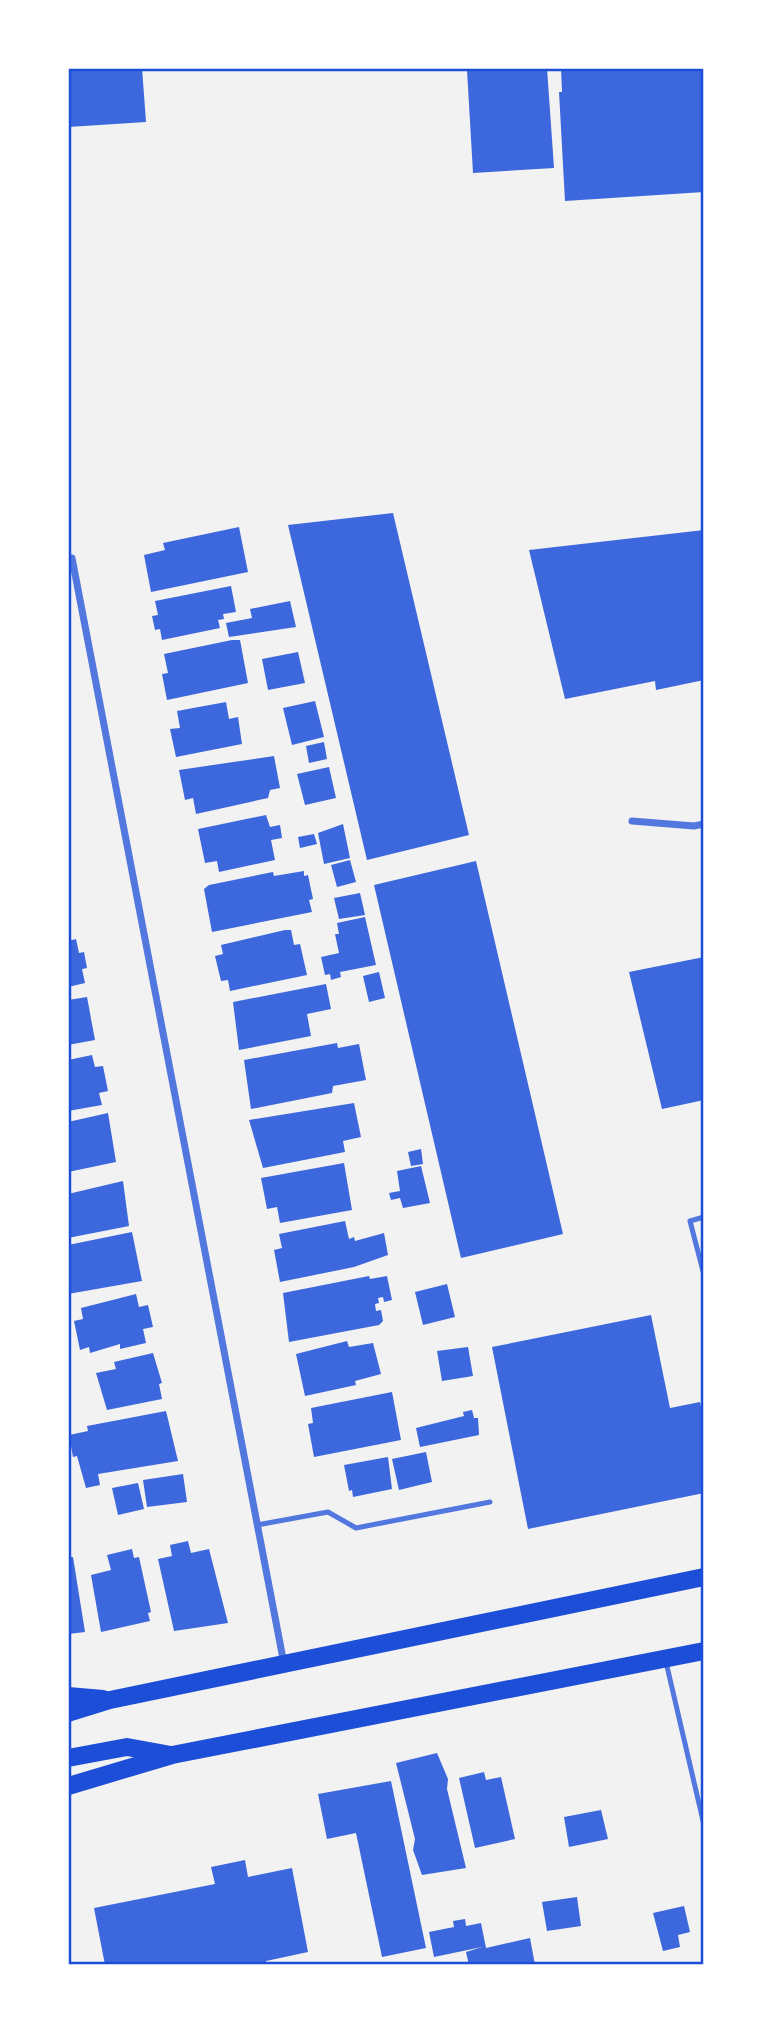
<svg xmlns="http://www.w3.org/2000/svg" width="772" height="2033" font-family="Lato,sans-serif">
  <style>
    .building { fill: #3d67dc }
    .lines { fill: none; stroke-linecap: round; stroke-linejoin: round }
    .service { stroke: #5277de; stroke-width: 5 }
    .minor { stroke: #5277de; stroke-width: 7 }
    .primary { stroke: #1d4ed8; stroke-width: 18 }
    .neatline { fill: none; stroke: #1d4ed8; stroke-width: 2.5 }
  </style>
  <rect width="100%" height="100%" fill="#f2f2f2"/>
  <g class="building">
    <polygon points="68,68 142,68 146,122 68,127"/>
    <polygon points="547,68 554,168 473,173 467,70"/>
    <polygon points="561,68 704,68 704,192 565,201 559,92 562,92"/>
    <polygon points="393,513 469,835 367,860 288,525"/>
    <polygon points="239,527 248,572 151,592 144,555 165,550 163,543"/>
    <polygon points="704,530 704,680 656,690 655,681 565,699 529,550"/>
    <polygon points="231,586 236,612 223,614 224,619 218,620 220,628 162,640 160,629 155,630 152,616 158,615 155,601"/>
    <polygon points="290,601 296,627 229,637 226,623 252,618 250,609"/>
    <polygon points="232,640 240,640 248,683 167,700 162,674 168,673 164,654"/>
    <polygon points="298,652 305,683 268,690 262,659"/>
    <polygon points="315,701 324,737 292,745 283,708"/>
    <polygon points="226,702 229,719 238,717 242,744 176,757 170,729 180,728 177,711"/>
    <polygon points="324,742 327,759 309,763 306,746"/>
    <polygon points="274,756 280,788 270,790 268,798 196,814 193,798 185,800 179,770"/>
    <polygon points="329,767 336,798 305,805 297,774"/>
    <polygon points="266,815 270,827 280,825 282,838 271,840 275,860 219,872 217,861 205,863 198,829"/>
    <polygon points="343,824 350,858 324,864 318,833"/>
    <polygon points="314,834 317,844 300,848 298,837"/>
    <polygon points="350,860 356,882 337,887 331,865"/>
    <polygon points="476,861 563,1234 461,1258 374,885"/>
    <polygon points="304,871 304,876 308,875 313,899 309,900 312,912 212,932 204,889 209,885 273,872 274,876"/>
    <polygon points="360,893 365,915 339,919 334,898"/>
    <polygon points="365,917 376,965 340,972 341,977 331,980 330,974 325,975 321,957 339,953 335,934 339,934 337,923"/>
    <polygon points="285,930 291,930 294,945 300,944 307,975 230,991 228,980 221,981 215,956 223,954 221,945"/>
    <polygon points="76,939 79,953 84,952 87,968 82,969 85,983 68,987 68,941"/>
    <polygon points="704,957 704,1100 662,1109 629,972"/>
    <polygon points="379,972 385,998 369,1002 363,976"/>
    <polygon points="326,984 331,1009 307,1014 311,1036 239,1050 233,1002"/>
    <polygon points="87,997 95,1040 68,1045 68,1000"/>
    <polygon points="337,1043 338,1048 359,1044 366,1080 333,1086 332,1093 251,1109 244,1060"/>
    <polygon points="92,1055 95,1067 103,1066 108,1091 99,1093 102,1105 68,1111 68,1060"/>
    <polygon points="354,1103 361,1137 343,1141 345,1152 263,1168 249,1120"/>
    <polygon points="108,1113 116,1162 68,1172 68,1122"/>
    <polygon points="421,1149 423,1164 411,1166 408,1152"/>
    <polygon points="344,1163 352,1210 280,1223 277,1207 267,1209 261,1178"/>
    <polygon points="421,1166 430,1203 403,1208 400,1198 391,1200 389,1193 400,1191 397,1171"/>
    <polygon points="123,1181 129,1226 68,1238 68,1194"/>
    <polygon points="345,1221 349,1239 354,1237 355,1241 384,1233 388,1255 354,1267 280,1282 274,1250 282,1248 279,1234"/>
    <polygon points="132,1232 142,1281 68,1294 68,1245"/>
    <polygon points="369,1276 370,1279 387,1276 392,1300 384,1302 383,1297 378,1298 379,1303 375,1304 376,1311 381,1310 383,1321 379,1325 289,1342 283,1293"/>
    <polygon points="447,1284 455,1317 423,1325 415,1292"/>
    <polygon points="136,1294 139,1307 148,1305 153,1327 143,1329 146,1343 120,1349 120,1344 90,1353 89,1347 80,1350 74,1321 83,1319 81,1308"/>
    <polygon points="651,1315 670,1408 700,1402 704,1419 704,1493 528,1529 492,1347"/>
    <polygon points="347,1341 349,1347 373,1343 381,1374 355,1381 356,1385 305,1396 296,1354"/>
    <polygon points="468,1347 473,1376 442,1381 437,1351"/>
    <polygon points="153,1353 162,1383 159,1384 162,1399 107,1410 96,1373 116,1369 114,1362"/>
    <polygon points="392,1392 401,1440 314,1457 308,1424 313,1423 311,1408"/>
    <polygon points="472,1410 474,1418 478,1418 479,1435 420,1447 416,1428 464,1416 463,1412"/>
    <polygon points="166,1411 178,1461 98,1474 100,1485 86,1488 77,1456 73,1457 69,1435 88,1431 87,1426"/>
    <polygon points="426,1452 432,1482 399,1490 392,1459"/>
    <polygon points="388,1457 392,1489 353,1497 352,1490 349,1491 344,1465"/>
    <polygon points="183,1474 187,1502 147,1507 143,1480"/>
    <polygon points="138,1483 144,1509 118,1515 112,1488"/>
    <polygon points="188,1541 191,1553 209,1549 228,1623 174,1631 158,1559 172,1556 170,1545"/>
    <polygon points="132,1549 134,1558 139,1557 151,1612 148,1613 150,1621 101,1632 91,1575 111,1570 107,1555"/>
    <polygon points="68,1557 73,1557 85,1632 68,1634"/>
    <polygon points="437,1753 448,1779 447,1789 466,1868 422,1875 413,1850 415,1839 396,1763"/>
    <polygon points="484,1772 486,1780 501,1777 515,1839 475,1848 459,1778"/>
    <polygon points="391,1781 426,1948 382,1957 356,1833 327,1839 318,1794"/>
    <polygon points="601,1810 608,1839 569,1847 564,1817"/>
    <polygon points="245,1860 248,1877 292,1868 308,1952 266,1961 266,1965 105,1965 94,1908 215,1884 211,1867"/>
    <polygon points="577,1897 581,1926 547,1931 542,1902"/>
    <polygon points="684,1906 690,1932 678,1935 680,1947 663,1951 653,1913"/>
    <polygon points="465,1919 466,1926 481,1923 486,1948 530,1938 535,1965 469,1965 466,1952 482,1947 434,1957 429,1932 454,1927 453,1921"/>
  </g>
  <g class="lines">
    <g class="service">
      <polyline points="704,1217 690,1221 704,1275"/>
      <polyline points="257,1525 328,1512 356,1528 490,1502"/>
      <polyline points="666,1662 704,1825"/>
    </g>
    <g class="minor">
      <polyline points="68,558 72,558 284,1664"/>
      <polyline points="632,821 694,826 704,824"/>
    </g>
    <g class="primary">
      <polyline points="68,1696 103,1699"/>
      <polyline points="68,1713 110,1700 704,1577"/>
      <polyline points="68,1758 127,1747 171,1755"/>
      <polyline points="68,1786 172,1755 704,1651"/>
    </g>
  </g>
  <rect width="772" height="2033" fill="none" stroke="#ffffff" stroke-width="140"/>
  <rect x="70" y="70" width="632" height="1893" class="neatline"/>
</svg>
